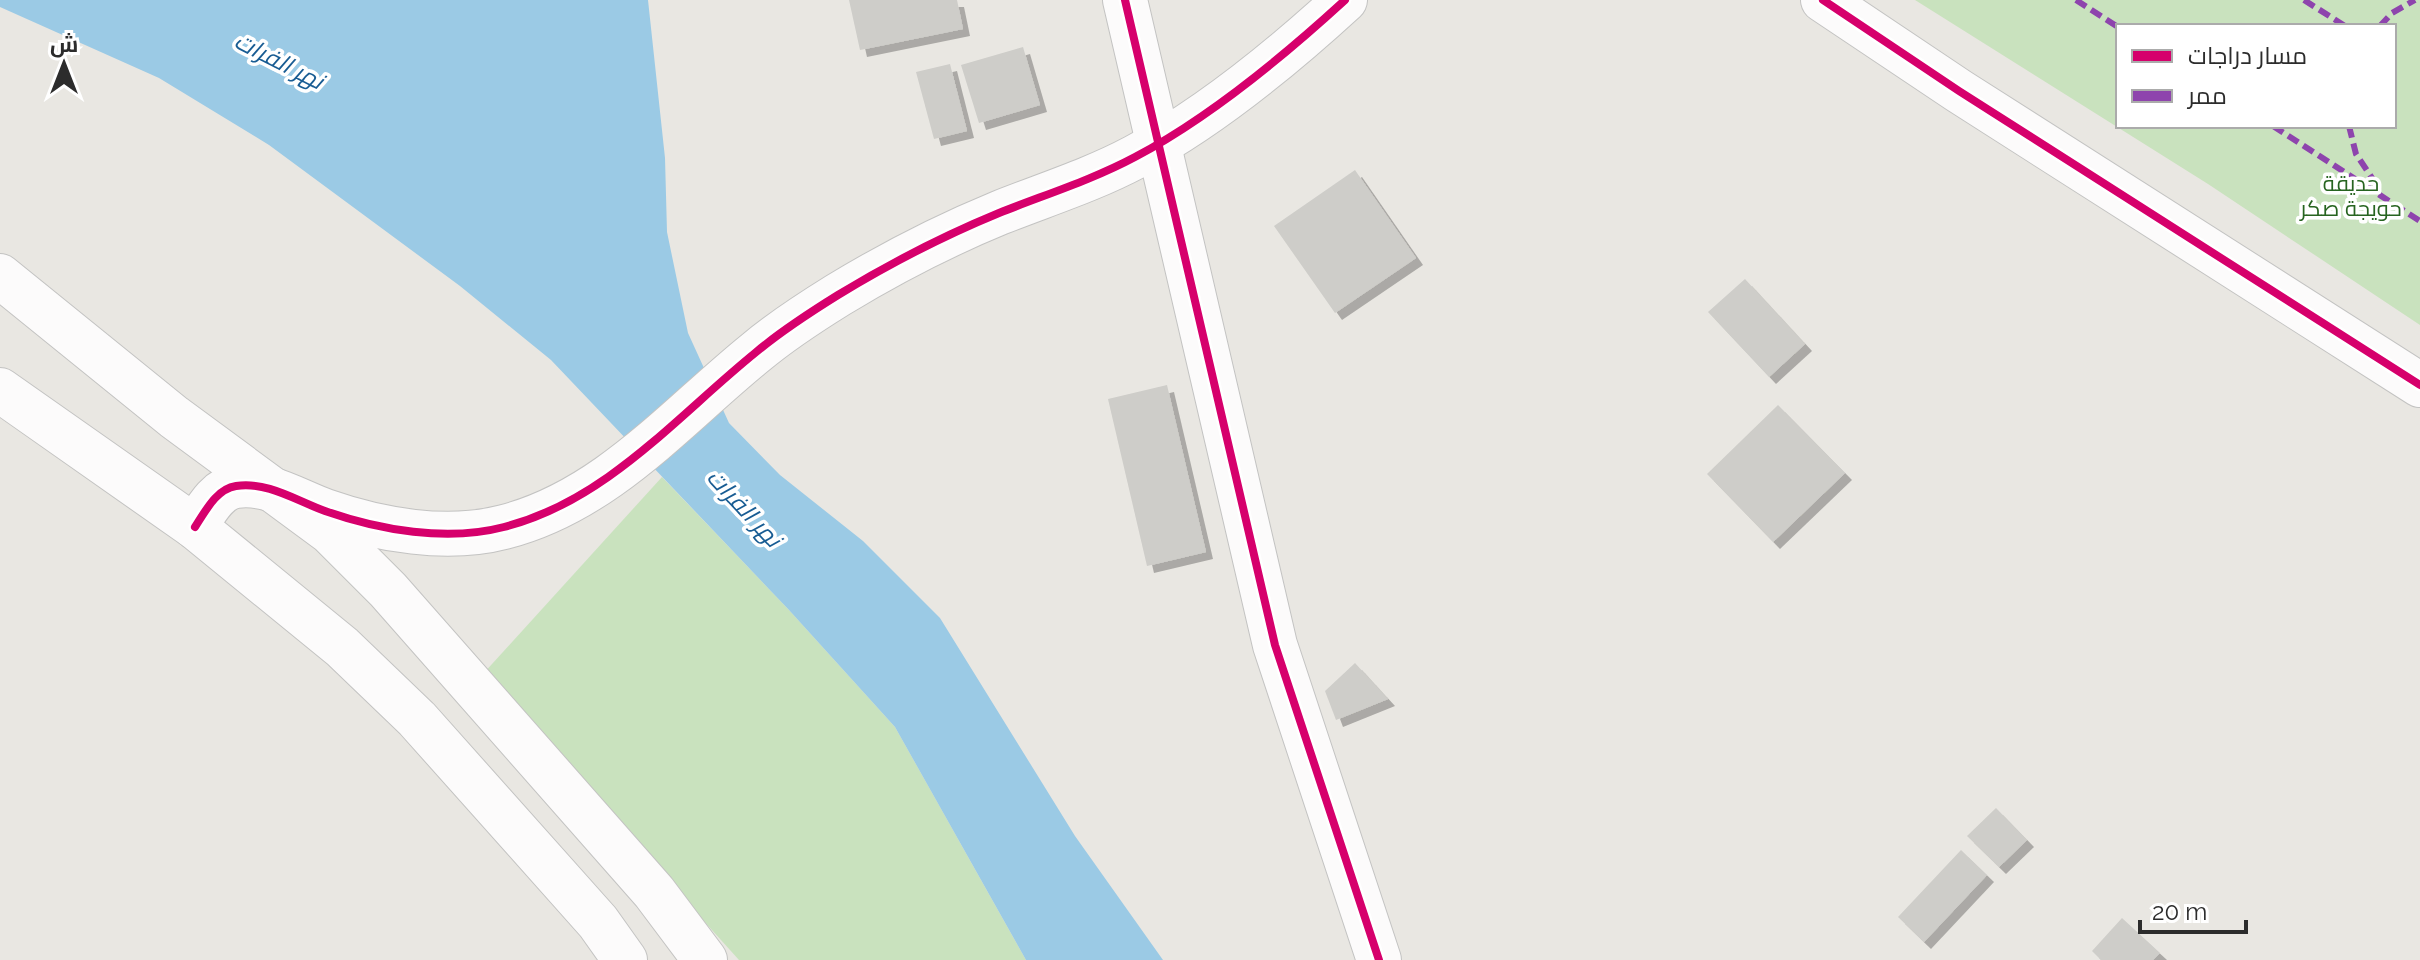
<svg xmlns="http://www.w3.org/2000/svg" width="2420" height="960" font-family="Raleway,Cairo,sans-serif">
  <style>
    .green { fill: #c9e2be; fill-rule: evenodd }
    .water { fill: #9bcae5 }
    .building { fill: #cecdc9; filter: url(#shadow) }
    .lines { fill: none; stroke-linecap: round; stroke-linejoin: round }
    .tertiary-casing { stroke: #c3c3c2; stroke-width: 46 }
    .secondary-casing { stroke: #c3c3c2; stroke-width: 46 }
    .tertiary { stroke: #fcfbfb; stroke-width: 44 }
    .secondary { stroke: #fcfbfb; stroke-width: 44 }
    .quiet { stroke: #8e44ad; stroke-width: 6; stroke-dasharray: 12 6; stroke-linecap: butt }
    .cycleway-casing { stroke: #fff; stroke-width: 13 }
    .cycleway { stroke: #d6006c; stroke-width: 8 }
    .labels { text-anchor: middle; stroke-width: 7; stroke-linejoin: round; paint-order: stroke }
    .park-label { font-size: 22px; fill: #276420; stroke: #fff }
    .water-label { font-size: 24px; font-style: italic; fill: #185c93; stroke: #fff }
  </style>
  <defs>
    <filter id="shadow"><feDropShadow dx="7" dy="7" stdDeviation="0" flood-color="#0004"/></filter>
  </defs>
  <rect width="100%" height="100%" fill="#e9e7e2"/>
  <g class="green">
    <path d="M1915,0H2420V325L2208,184ZM2394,26V126H2118V26Z"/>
    <polygon points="662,477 789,610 895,727 1026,960 739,960 482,675"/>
  </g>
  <polygon class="water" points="0,0 648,0 665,158 667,232 688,333 729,423 780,475 863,541 940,618 1075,836 1163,960 1026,960 895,727 789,610 551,360 460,286 269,145 159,78 0,7"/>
  <g class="building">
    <polygon points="849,0 957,0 963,29 860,50"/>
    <polygon points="1023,47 1040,105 979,123 961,65"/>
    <polygon points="950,64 967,131 934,139 916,72"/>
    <polygon points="1355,170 1416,258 1335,313 1274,226"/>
    <polygon points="1745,279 1805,344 1769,377 1708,312"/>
    <polygon points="1167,385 1206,552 1147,566 1108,399"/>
    <polygon points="1778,405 1845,473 1773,542 1707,474"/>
    <polygon points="1355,663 1388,699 1336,720 1325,691"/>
    <polygon points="1996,808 2027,840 1999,867 1967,836"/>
    <polygon points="1961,850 1987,875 1924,942 1898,917"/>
    <polygon points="2122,918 2160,953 2153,960 2101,960 2092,951"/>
  </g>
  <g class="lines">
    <g class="tertiary-casing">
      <g id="tertiary">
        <polyline points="1125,0 1275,645 1379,960"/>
        <polyline points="1823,0 1959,91 2420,385"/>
        <path d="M195,527C205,512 216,489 236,486C267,481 297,501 325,511C379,530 447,542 504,527C606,501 676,417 755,353C781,331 809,313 838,295C889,264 943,236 999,213C1044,195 1092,180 1135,157C1207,119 1285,55 1345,0"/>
      </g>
    </g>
    <g class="secondary-casing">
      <g id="secondary">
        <polyline points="0,276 174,417 330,532 388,590 654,892 705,960"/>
        <polyline points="0,390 195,527 342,647 417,719 598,922 625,960"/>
      </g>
    </g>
    <use href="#tertiary" class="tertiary"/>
    <use href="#secondary" class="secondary"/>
    <g class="quiet">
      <polyline points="2076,0 2118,27"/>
      <polyline points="2304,0 2345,26"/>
      <polyline points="2380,26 2392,13 2415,0"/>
      <polyline points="2273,126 2420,221"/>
      <polyline points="2349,126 2356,154 2380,190"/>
    </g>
    <g class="cycleway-casing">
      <g id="cycleway">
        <polyline points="1125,0 1275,645 1379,960"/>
        <polyline points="1823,0 1959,91 2420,385"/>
        <path d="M195,527C205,512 216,489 236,486C267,481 297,501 325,511C379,530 447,542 504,527C606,501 676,417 755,353C781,331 809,313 838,295C889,264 943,236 999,213C1044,195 1092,180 1135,157C1207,119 1285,55 1345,0"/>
      </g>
    </g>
    <use href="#cycleway" class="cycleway"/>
  </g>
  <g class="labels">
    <g class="park-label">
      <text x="2351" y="191">حديقة<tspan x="2351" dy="25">حويجة صكر</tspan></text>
    </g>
    <g class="water-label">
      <text transform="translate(279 61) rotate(27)" y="8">نهر الفرات</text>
      <text transform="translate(744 508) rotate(47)" y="8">نهر الفرات</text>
    </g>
  </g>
  <rect x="2116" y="24" width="280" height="104" fill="#ffffff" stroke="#ababab" stroke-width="2"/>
  <rect x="2132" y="50" width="40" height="12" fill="#d6006c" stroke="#ababab" stroke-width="2"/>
  <text x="2188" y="64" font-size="24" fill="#2c2c2c">مسار دراجات</text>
  <rect x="2132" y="90" width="40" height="12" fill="#8e44ad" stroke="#ababab" stroke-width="2"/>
  <text x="2188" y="104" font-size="24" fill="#2c2c2c">ممر</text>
  <g transform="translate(64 64)" stroke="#ffffff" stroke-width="6" paint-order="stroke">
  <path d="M0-6L14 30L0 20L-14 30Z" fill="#2c2c2c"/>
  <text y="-12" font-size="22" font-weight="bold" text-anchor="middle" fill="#2c2c2c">ش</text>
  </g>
  <path d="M2140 920v12h106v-12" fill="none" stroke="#2c2c2c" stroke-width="4"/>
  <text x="2152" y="920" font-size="24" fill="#2c2c2c" stroke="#ffffff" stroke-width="6" paint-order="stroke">20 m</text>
</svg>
